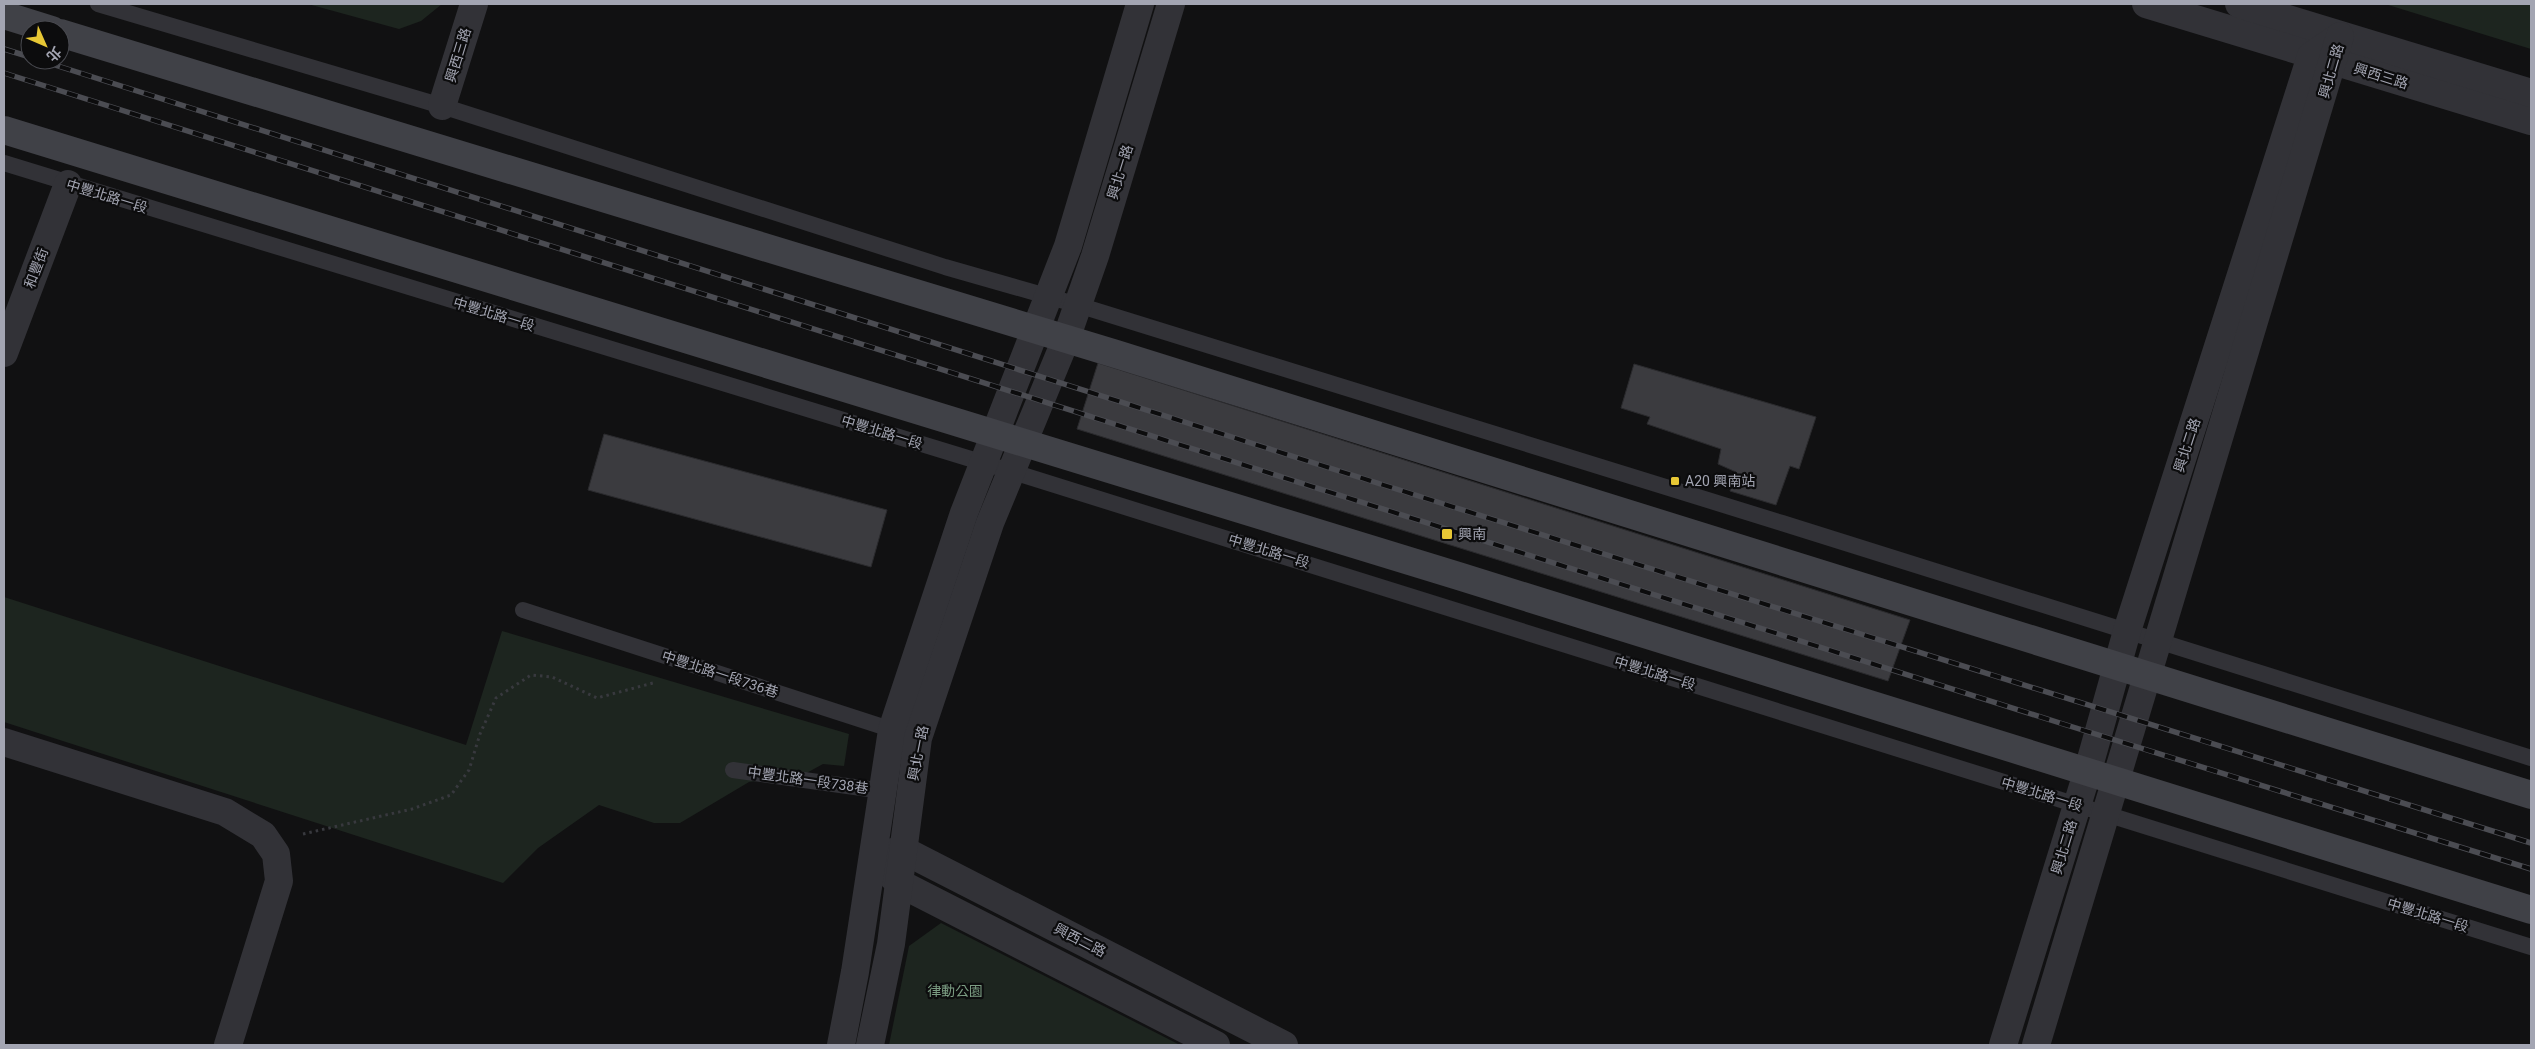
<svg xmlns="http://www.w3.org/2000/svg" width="2535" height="1049" font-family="Roboto,'Noto Sans TC',sans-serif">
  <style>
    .green { fill: #1d251f }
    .building { fill: #3b3b3f; stroke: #2b2b2e }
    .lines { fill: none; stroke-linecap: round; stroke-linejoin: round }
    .path { stroke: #38393e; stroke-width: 3; stroke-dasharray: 2.5 4; stroke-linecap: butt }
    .lane { stroke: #323237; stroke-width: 16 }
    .street { stroke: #323237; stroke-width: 28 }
    .secondary { stroke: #404147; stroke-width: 28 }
    .rail-casing { stroke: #4b4c52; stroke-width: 5.5 }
    .rail { stroke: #0c0c0d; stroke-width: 4; stroke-dasharray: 11; stroke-linecap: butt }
    .poi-dot { fill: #e7c735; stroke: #0c0c0d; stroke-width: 2 }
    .labels { text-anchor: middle; stroke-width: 4.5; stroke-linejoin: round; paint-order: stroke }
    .street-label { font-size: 14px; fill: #a3a5b2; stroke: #0c0c0d }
    .poi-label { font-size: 14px; fill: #a3a5b2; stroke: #0c0c0d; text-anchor: start }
    .park-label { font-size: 14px; fill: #7b9c82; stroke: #0c0c0d }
  </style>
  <rect width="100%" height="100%" fill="#111112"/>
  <g class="green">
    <polygon points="308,4 442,4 421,21 399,29"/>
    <polygon points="2385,4 2531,4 2531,49"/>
    <polygon points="4,597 466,745 502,631 849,734 844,766 823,764 801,776 749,782 680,823 654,823 599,805 538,848 503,883 4,722"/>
    <polygon points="941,923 1180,1045 889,1045 909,946"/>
  </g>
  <g class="building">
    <polygon points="1098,363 1910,620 1888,681 1077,429"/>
    <polygon points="1634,364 1816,417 1799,469 1790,466 1776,505 1730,491 1736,472 1718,464 1721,449 1647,424 1650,417 1621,408"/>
    <polygon points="604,434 887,510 871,567 588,490"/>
  </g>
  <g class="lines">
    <polyline class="path" points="303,834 412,809 451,795 469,770 480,734 496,698 531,675 552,677 597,698 653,683"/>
    <g class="lane">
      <polyline points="98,4 442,106 945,267 1078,305 1782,523 2531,758"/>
      <polyline points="4,163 1010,471 2531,947"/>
      <polyline points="523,610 899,732"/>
      <polyline points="733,770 883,791"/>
    </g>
    <g class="street">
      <polyline points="2146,4 2531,121"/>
      <polyline points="2239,4 2531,93"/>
      <polyline points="442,106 474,4"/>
      <polyline points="4,353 68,184"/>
      <polyline points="4,742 225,812 263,835 276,854 279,881 228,1045"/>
      <polyline points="888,853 903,850 1284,1045"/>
      <polyline points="887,871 899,883 1216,1045"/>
      <polyline points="841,1045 855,972 892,730 964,513 1068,246 1140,4"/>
      <polyline points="870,1045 891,944 918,738 990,523 1066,339 1095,256 1171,4"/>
      <polyline points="2003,1045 2088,770 2127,631 2311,56 2340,36"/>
      <polyline points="2036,1045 2340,36"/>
    </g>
    <g class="secondary">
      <polyline points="4,15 52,30"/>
      <polyline points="60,33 1116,354 2531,795"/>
      <path d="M4,130C847,387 1690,646 2531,910"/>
    </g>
    <g class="rail-casing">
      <g id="rail">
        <polyline points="4,49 30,57"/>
        <polyline points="39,60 1447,505 2531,843"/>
        <polyline points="4,73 2060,723 2531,869"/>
      </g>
    </g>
    <use href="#rail" class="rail"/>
  </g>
  <g class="poi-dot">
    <rect x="1670" y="476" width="10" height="10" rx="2.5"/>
    <rect x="1441" y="528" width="12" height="12" rx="2.5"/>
  </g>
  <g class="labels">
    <g class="street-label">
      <text transform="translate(458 55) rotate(-73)" y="5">興西三路</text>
      <text transform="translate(2331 71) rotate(-74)" y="5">興北二路</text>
      <text transform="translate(2381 76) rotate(17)" y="5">興西三路</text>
      <text transform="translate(1120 172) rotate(-73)" y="5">興北一路</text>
      <text transform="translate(107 196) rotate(17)" y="5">中豐北路一段</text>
      <text transform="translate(36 268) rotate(-69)" y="5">和豐街</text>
      <text transform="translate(494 314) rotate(17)" y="5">中豐北路一段</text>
      <text transform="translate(882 432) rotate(17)" y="5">中豐北路一段</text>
      <text transform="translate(2187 445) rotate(-72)" y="5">興北二路</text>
      <text transform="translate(1269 551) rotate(17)" y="5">中豐北路一段</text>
      <text transform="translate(1655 673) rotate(17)" y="5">中豐北路一段</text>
      <text transform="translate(720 674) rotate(18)" y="5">中豐北路一段736巷</text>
      <text transform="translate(918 753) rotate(-79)" y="5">興北一路</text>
      <text transform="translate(808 780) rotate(8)" y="5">中豐北路一段738巷</text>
      <text transform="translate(2042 794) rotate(17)" y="5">中豐北路一段</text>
      <text transform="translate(2064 847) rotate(-73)" y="5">興北二路</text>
      <text transform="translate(2428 915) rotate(17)" y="5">中豐北路一段</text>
      <text transform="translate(1080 940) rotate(27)" y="5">興西二路</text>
    </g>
    <g class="poi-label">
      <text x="1685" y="486">A20 興南站</text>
      <text x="1458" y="539">興南</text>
    </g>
    <g class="park-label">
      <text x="955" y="996">律動公園</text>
    </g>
  </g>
  <rect width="2535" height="1049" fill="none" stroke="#a3a5b2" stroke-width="10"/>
  <g transform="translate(45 45) rotate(135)"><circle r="24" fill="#0c0c0d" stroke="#48494f"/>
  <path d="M0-4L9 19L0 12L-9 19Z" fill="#e7c735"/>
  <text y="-8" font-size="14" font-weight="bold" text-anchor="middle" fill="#a3a5b2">北</text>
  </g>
</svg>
